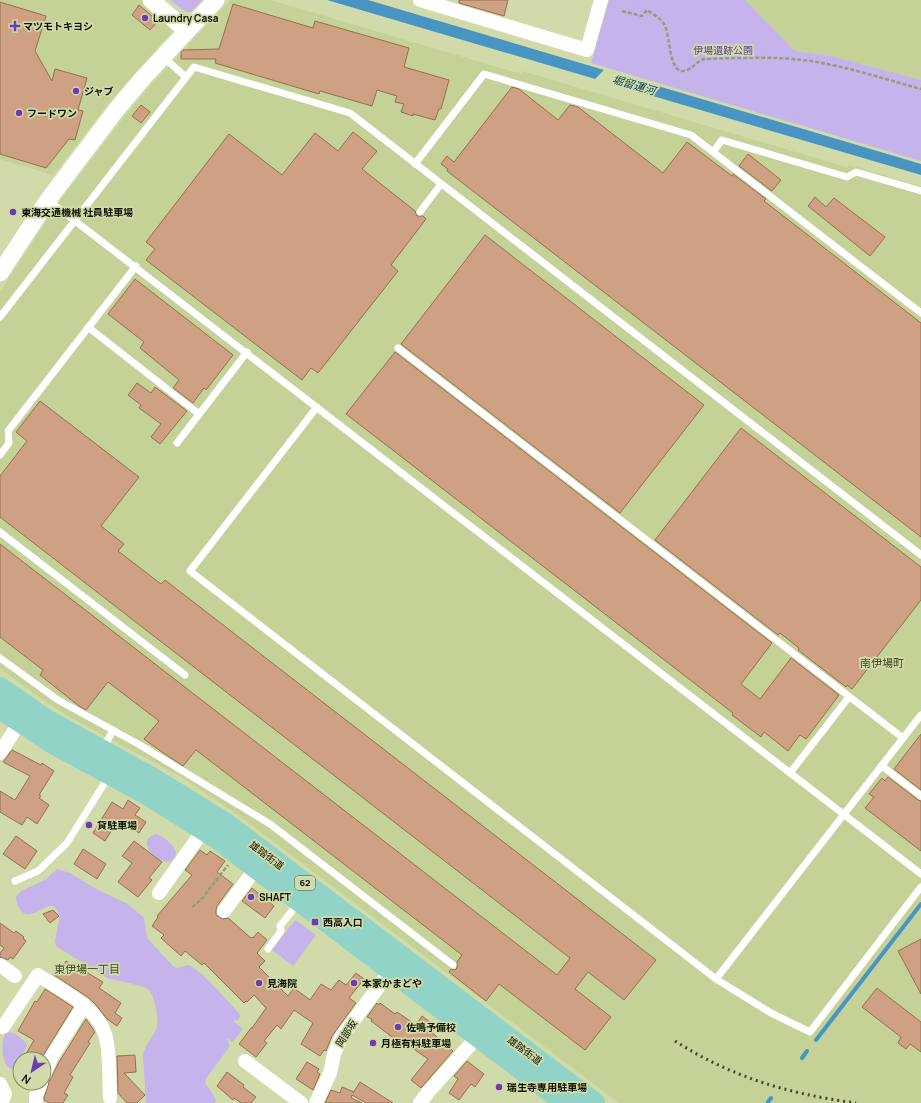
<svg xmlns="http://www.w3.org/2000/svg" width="921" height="1103" font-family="Manrope,'Noto Sans JP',sans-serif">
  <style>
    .built { fill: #c4d197 }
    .green { fill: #c4b4eb }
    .water { fill: #4894c2 }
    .pier { fill: #d0dba9 }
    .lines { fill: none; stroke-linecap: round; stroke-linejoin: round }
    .stream { stroke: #4894c2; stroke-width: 4 }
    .building { fill: #cda181; stroke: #976f50 }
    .path { stroke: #969e77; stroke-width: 2.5; stroke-dasharray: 4 2; stroke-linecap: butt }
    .service { stroke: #fff; stroke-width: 7 }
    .minor { stroke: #fff; stroke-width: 14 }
    .tertiary { stroke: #fff; stroke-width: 17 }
    .primary { stroke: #91d3c7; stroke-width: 22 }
    .rail { stroke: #42472e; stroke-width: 3; stroke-dasharray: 2 4; stroke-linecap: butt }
    .poi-dot { fill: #6d3cb3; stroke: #d0dba9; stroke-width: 1.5 }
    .labels { text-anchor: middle; stroke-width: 3.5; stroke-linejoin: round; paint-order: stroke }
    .shield { fill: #d0dba9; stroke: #494e34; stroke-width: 1 }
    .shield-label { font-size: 9px; font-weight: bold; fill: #0f1202 }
    .poi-label { font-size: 10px; font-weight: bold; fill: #0f1202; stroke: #d0dba9; text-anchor: start }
    .park-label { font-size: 10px; fill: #604194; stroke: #d0dba9 }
    .street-label { font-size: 10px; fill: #0f1202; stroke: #d0dba9 }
    .water-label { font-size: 11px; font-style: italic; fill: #094766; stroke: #d0dba9 }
    .neighbourhood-label { font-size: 11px; fill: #434b1e; stroke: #d0dba9 }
  </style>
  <rect width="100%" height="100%" fill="#d0dba9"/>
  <g class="built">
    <polygon points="0,0 141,0 170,25 171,33 117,93 53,175 0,159"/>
    <polygon points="230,0 270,0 521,74 522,71 846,167 850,165 921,186 921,1103 619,1103 234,812 181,777 68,716 39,697 0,669 0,292 56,206 124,117 151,85"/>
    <polygon points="745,0 921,0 921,80 831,56 795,51"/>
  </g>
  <g class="green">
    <polygon points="170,0 202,0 191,12 186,12"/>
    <polygon points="609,0 745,0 795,51 831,56 921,80 921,161 591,63"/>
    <path d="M157,834C165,838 183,850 173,859C171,862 167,862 164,861C152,858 136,838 157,834Z"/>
    <path d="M57,869L70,873L98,890L126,903L140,914L144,918L147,938L173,966L176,968C180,968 185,965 188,965C199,967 230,1004 239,1013L240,1017L238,1020L233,1021L243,1029L233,1042L227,1038L229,1045L228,1049L207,1077L205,1082C208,1089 213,1093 216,1100L215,1103H146L143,1056C145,1043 153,1038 157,1027C159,1021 155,999 151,993C149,989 145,987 141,986L107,978L56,946L55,941L60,915L54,906C43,904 31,921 21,911C18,907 16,902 16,897L21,891L45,880Z"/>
    <polygon points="295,920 316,935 293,966 272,950"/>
    <path d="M6,1032C13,1031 25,1039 27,1046L15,1067L12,1069C1,1067 0,1041 6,1032Z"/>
  </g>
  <polygon class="water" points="327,0 368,0 921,164 921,175"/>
  <polygon class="pier" points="606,68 624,74 612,86 593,81"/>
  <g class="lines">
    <g class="stream">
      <polyline points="816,1040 921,904"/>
      <polyline points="802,1058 807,1051"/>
      <polyline points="768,1102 771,1098"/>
    </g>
  </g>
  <g class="building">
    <polygon points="459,0 508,0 504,16 459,3"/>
    <polygon points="0,2 46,16 35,51 52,81 55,69 87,78 78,110 83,111 75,140 69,139 46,168 0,154"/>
    <polygon points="233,4 313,28 315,21 409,48 404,67 449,80 441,109 439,109 435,120 413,114 413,116 401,112 404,104 395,102 397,96 377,90 372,106 320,91 319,94 215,63 216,59 181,59 181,52 183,50 219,49"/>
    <polygon points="139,5 158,21 150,30 132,15"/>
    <polygon points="512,87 519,89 558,120 570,105 578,107 663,173 687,142 732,176 733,174 766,199 764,201 921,323 921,537 447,171 448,169 441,164 447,156 454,162"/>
    <polygon points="141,105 150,112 141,123 132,116"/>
    <polygon points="353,132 377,151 362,169 415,211 417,216 423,216 426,219 391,265 398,271 318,373 311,368 302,380 146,260 155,249 146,242 229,134 282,175 315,133 338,151"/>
    <polygon points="748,154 781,180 772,191 739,166"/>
    <polygon points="815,197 826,207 834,198 885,237 870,256 808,206"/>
    <polygon points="485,235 704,405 620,513 401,344"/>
    <polygon points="135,279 233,355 206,390 204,388 193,403 173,388 179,380 140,348 144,342 108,314"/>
    <polygon points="395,352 772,643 741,684 760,699 791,658 839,695 806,739 800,735 788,751 764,732 761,737 732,715 733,713 346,414"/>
    <polygon points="137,383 151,393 155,387 187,411 160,444 151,437 161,424 139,408 141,405 128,395"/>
    <polygon points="40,401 139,477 101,526 124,544 118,551 161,584 165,580 656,960 624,1000 588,972 575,989 611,1017 585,1050 499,984 486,1001 449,972 451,969 455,970 457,968 457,962 462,955 196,750 183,766 162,752 144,739 159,721 108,682 86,710 79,706 40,675 43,670 0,637 0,544 557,975 570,958 0,517 0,476 27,441 16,432"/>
    <polygon points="741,428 921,567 921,600 852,689 847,685 846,687 798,650 799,648 780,633 778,635 655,540"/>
    <polygon points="921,734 921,790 894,769"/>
    <polygon points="12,750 41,765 42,763 54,771 39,795 41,796 39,798 49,805 37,824 27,817 22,825 0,812 0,791 15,800 30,776 3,762"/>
    <polygon points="888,777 918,800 921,801 921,851 865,808 874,797 869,794 882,778 885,781"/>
    <polygon points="128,800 140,808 135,815 146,822 139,833 119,819 105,841 93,833 112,802 123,809"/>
    <polygon points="16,836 37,851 25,869 3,854"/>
    <polygon points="134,841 162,862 149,878 152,880 138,897 118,882 132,863 122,856"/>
    <polygon points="83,849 106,864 97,879 74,864"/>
    <polygon points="200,850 207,855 210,851 225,861 217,872 233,884 217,906 216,910 216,915 223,919 228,918 251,938 252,937 253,938 258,932 267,940 257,953 265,961 259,967 288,996 294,988 310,1000 321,984 331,990 339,980 346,985 356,973 364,979 349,998 356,1003 332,1036 326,1051 324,1050 320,1056 301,1044 313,1023 294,1010 281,1029 277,1025 264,1041 267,1043 256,1057 239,1044 251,1028 252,1028 266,1008 254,995 247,1002 246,1001 244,1003 204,963 202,965 185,951 181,956 161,938 164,935 152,926 158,917 157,916 192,875 185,870"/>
    <polygon points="252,888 274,906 265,918 242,901"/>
    <polygon points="53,910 59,916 50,923 43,914"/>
    <polygon points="0,923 14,933 16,931 24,937 23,938 26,941 13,959 10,957 8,960 0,957 0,953 4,948 0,945"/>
    <polygon points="921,939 921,994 898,951"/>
    <polygon points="66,961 87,974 88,973 103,982 99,988 121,1003 115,1013 122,1018 117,1026 107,1019 96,1005 89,998 54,975 56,972 58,973"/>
    <polygon points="877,988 921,1022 921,1052 910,1044 906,1049 898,1043 901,1037 862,1007"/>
    <polygon points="45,989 73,1007 41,1059 23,1059 34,1040 18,1031 35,1001 37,1002"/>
    <polygon points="377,1003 379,1005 380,1003 395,1014 397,1012 416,1025 422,1016 433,1024 429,1030 453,1051 421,1088 411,1080 428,1059 401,1040 400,1043 371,1021 372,1019 367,1017"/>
    <polygon points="86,1019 95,1032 88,1042 90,1043 70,1075 73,1077 64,1093 68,1095 63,1103 49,1103 44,1100 44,1098 49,1082 59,1062"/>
    <polygon points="135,1055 136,1072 124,1073 145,1095 137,1103 127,1103 118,1093 117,1056"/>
    <polygon points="467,1061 484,1074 475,1087 471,1084 459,1100 449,1093 458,1079 454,1076"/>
    <polygon points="307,1062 319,1069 317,1072 320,1074 313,1090 296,1079"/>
    <polygon points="227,1072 244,1085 243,1087 256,1097 251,1103 241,1103 234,1098 233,1100 217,1086"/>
    <polygon points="360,1082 393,1103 366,1103 352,1095 351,1098 362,1103 325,1103 331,1090 340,1093 342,1087 354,1092 353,1093"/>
  </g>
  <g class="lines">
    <g class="path">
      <path d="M622,11L642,16L647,10C653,14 660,18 664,24C671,37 668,64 680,71C691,72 695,62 704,59C739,58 776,56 811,61C848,67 885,79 921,89"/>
      <polyline points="192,907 201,900 228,865"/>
    </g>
    <g class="service">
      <polyline points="163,57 186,77"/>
      <polyline points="713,152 722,140 847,177 856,172 921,191"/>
      <polyline points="415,164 484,74 691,135 921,313"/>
      <polyline points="48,200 921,874"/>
      <polyline points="420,212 441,184"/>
      <polyline points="0,317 194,67 350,113 921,555"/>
      <polyline points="88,327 199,414"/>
      <polyline points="398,348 903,738"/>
      <polyline points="317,407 190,571 716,979 771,1013 810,1032 921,887"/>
      <polyline points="177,443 247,352"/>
      <polyline points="0,455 9,443 8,431 136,266"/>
      <polyline points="0,532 185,675"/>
      <polyline points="0,658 58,700 140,745 270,824 453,965"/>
      <polyline points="103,749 113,730"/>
      <polyline points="882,766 921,796"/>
      <polyline points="790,773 849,697"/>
      <polyline points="15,881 38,871 67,843 109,776"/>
      <polyline points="268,949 281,931 280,926 299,902"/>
      <polyline points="716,979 921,715"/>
    </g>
    <g class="minor">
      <polyline points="420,0 587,50 601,0"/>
      <polyline points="0,753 20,722"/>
      <polyline points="159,893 204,829"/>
      <polyline points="224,911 257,867"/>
      <polyline points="0,965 15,976"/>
      <path d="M3,1027L38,975C64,992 102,1008 107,1043C110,1061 109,1080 110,1098"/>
      <polyline points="245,1061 301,1103"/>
      <polyline points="44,1075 51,1058 84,1005"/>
      <polyline points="0,1084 5,1094 1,1103"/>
      <polyline points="36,1103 36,1096 41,1083"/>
      <polyline points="316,1103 330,1073 334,1054 342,1036 391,970"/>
      <polyline points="420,1103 429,1091 478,1036"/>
    </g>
    <g class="tertiary">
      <polyline points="151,0 187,31"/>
      <polyline points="0,273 48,200 116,110 143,78 216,0"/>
    </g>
    <g class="primary">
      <polyline points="0,688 46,720 155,780 226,824 594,1103"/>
      <polyline points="0,708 53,743 147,794 217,838 566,1103"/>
    </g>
    <path class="rail" d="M675,1041C731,1077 789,1094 856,1103"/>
  </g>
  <g class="poi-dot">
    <circle cx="145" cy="18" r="4"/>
    <path d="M13 20h4v4h4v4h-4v4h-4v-4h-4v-4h4z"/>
    <circle cx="76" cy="91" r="4"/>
    <circle cx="19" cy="113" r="4"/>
    <circle cx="13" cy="212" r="4"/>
    <circle cx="89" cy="825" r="4"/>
    <circle cx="251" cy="897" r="4"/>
    <rect x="311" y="918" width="8" height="8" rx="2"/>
    <circle cx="259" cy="983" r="4"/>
    <circle cx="354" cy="983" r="4"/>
    <circle cx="398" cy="1027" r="4"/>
    <circle cx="373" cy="1043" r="4"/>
    <circle cx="499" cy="1087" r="4"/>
  </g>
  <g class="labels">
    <rect class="shield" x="295" y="876" width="20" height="14" rx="3"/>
    <g class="shield-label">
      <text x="305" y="886">62</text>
    </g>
    <g class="poi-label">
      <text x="153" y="22">Laundry Casa</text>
      <text x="23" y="30">マツモトキヨシ</text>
      <text x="84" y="95">ジャブ</text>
      <text x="27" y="117">フードワン</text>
      <text x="21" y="216">東海交通機械 社員駐車場</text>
      <text x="97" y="829">貸駐車場</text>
      <text x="259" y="901">SHAFT</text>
      <text x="323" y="926">西高入口</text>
      <text x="267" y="987">見海院</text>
      <text x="362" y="987">本家かまどや</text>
      <text x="406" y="1031">佐鳴予備校</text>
      <text x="381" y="1047">月極有料駐車場</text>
      <text x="507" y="1091">瑞生寺専用駐車場</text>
    </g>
    <g class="park-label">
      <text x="723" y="54">伊場遺跡公園</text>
    </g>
    <g class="street-label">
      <text transform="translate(267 855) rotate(37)" y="4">雄踏街道</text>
      <text transform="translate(346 1033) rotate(-57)" y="4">岡部坂</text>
      <text transform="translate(525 1050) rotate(37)" y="4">雄踏街道</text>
    </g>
    <g class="water-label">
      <text transform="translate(634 85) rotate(16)" y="4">堀留運河</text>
    </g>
    <g class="neighbourhood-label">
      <text x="882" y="667">南伊場町</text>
      <text x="87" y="973">東伊場一丁目</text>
    </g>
  </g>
  <g transform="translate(32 1071) rotate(215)"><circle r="19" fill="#d0dba9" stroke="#838b66"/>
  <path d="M0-3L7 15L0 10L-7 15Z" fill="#6d3cb3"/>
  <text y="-6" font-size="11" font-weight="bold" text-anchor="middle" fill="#0f1202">N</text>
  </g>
</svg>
